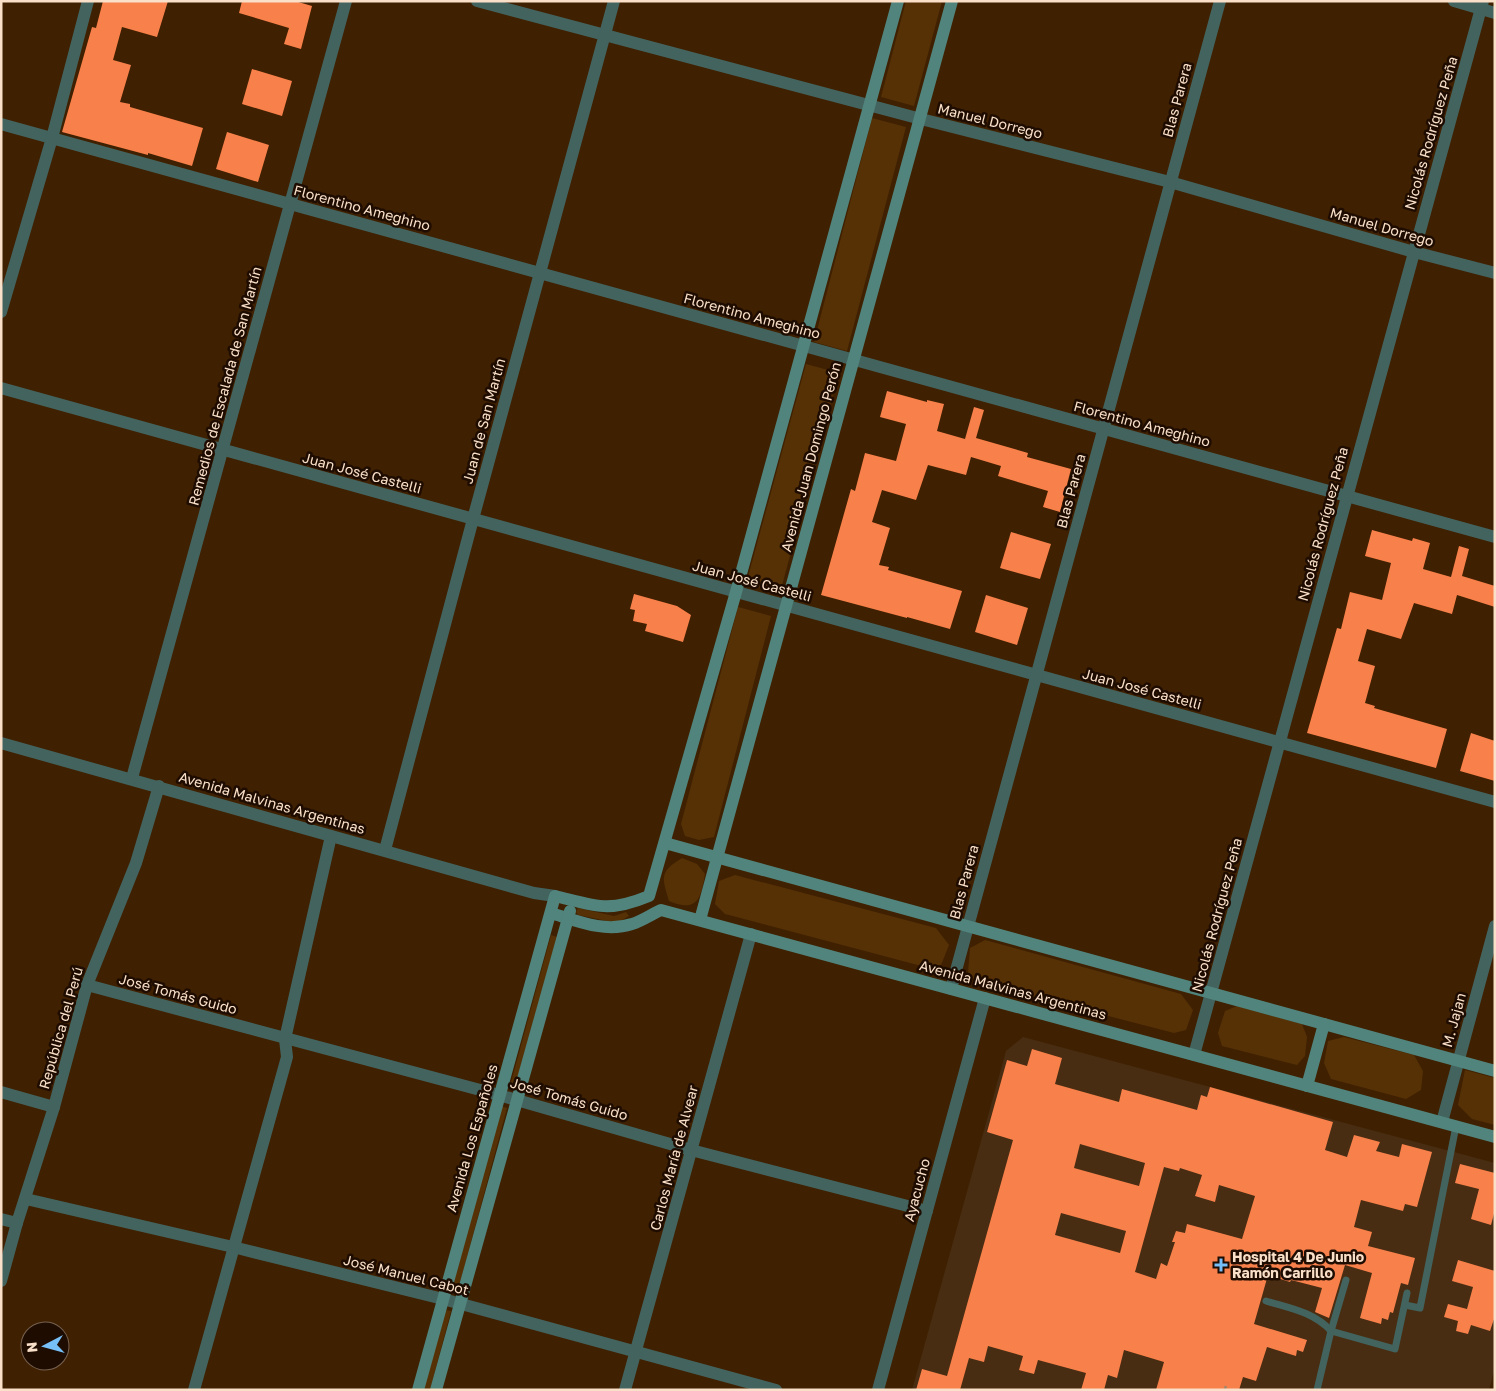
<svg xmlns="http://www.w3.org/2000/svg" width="1496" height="1391" font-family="'Golos Text',sans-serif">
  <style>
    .built { fill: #482d12 }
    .green { fill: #563106 }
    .building { fill: #f8804b; fill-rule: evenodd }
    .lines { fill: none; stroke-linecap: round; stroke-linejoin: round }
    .path { stroke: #a18569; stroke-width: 2.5; stroke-dasharray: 4 4; stroke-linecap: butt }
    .service { stroke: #43635e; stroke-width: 7 }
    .minor { stroke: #43635e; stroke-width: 12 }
    .secondary { stroke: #50847c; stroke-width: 12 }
    .poi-dot { fill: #77bff7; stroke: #1e0c00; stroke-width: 2 }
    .labels { text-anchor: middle; stroke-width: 5; stroke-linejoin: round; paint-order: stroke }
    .street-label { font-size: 14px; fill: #fae0c9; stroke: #1e0c00 }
    .poi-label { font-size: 14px; font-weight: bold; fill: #fae0c9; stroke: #1e0c00; text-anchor: start }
  </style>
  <rect width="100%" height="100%" fill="#3f2000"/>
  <polygon class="built" points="1023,1037 1495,1163 1495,1367 1489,1390 912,1390 1006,1051"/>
  <g class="green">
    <polygon points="906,1 942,1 914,106 881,97"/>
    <polygon points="872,118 906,127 847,351 814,342"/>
    <polygon points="806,364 839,373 780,593 746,584"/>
    <polygon points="738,607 771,616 714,837 699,840 685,836 681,824"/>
    <path d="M682,858L697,864L705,874C701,899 697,913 669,901C662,877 659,872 682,858Z"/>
    <polygon points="735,875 936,928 949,945 941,965 929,968 725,914 715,904 719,881"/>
    <polygon points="578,908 614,916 626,912 629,916 617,923 578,915 576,912"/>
    <polygon points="551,935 557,937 515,1087 510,1086"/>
    <polygon points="985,940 1181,994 1193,1010 1186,1030 1174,1033 977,982 968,973 970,948"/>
    <polygon points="1237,1006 1302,1024 1307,1037 1305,1056 1297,1065 1222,1046 1218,1033 1225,1011"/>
    <polygon points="1344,1037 1414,1055 1423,1071 1421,1090 1406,1099 1331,1079 1324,1063 1328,1041"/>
    <polygon points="1465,1070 1495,1078 1495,1125 1472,1119 1458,1105"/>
    <polygon points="501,1106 507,1108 458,1291 452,1289"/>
    <polygon points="445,1310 451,1311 430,1390 423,1390"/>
  </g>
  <g class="building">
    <polygon points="103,1 168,1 157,37 122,27 113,60 131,65 120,102 130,104 130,107 203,128 192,166 148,153 148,155 62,132 92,27 96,28"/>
    <polygon points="242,1 295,1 312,6 301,49 284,44 289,28 239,13"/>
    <polygon points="252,69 292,81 282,116 242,104"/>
    <polygon points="227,132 269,145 258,182 216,169"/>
    <polygon points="887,391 927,402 927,400 944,404 937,431 965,439 974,407 984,410 976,438 1028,453 1027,457 1071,469 1060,512 1043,507 1048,491 998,476 1001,466 971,457 966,475 928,465 916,500 882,490 872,522 890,528 879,565 889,567 888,570 962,591 950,629 907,617 907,618 821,595 851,489 855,491 865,453 896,461 906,424 880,417"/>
    <polygon points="1372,530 1412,541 1413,538 1430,543 1423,569 1451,577 1459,546 1469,549 1462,576 1495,586 1495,607 1457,595 1452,614 1414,603 1401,639 1367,629 1358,661 1375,666 1365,703 1375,706 1374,708 1447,729 1436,768 1307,733 1337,628 1341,629 1350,592 1382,600 1391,563 1365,556"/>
    <polygon points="1011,532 1051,544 1040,579 1000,568"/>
    <polygon points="634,594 677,606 691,615 683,642 645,631 647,624 633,621 635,610 630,609"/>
    <polygon points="986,595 1028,608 1017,645 975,632"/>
    <polygon points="1471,733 1495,741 1495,781 1460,771"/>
    <path d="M1032,1049L1062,1058L1055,1084L1119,1102L1122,1089L1197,1110L1201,1095L1207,1097L1210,1087L1333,1122L1325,1150L1347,1157L1354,1135L1380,1142L1376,1151L1399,1157L1402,1144L1432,1152L1417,1207L1405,1204L1403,1211L1361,1200L1354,1227L1372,1232L1368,1246L1415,1258L1408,1285L1401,1283L1393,1313L1390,1312L1388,1320L1382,1318L1381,1324L1360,1318L1372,1273L1345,1265L1329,1318L1315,1312L1322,1288L1291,1280L1290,1282L1268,1275L1254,1324L1307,1340L1303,1352L1297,1350L1296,1356L1267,1347L1256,1381L1243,1377L1239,1390H1156L1164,1362L1124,1350L1117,1378L1108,1375L1104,1390H1081L1086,1373L1038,1360L1034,1374L1019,1370L1023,1356L988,1346L984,1362L969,1358L960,1390H916L922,1369L947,1376L1013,1140L987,1132L1007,1060L1027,1066ZM1080,1144L1145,1163L1139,1186L1074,1168ZM1164,1167L1179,1171L1180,1168L1202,1175L1195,1196L1215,1202L1219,1185L1255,1196L1242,1239L1187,1224L1185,1233L1176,1231L1172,1242H1175L1167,1266L1161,1263L1156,1279L1135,1272ZM1061,1213L1126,1231L1120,1253L1055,1235Z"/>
    <polygon points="1460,1164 1495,1173 1495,1210 1491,1225 1471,1219 1479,1189 1455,1183"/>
    <polygon points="1458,1260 1495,1271 1495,1316 1490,1331 1471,1325 1468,1334 1456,1331 1458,1321 1444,1317 1448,1304 1467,1309 1473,1287 1452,1281"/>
  </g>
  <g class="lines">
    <polyline class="path" points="1225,1390 1226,1385"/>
    <g class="service">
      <path d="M1266,1301C1289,1308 1314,1312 1331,1331L1395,1349L1407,1293"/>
      <polyline points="1405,1305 1420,1308 1456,1126"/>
      <polyline points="1317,1390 1331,1331 1346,1280"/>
    </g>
    <g class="minor">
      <polyline points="477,1 921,119 1170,182 1414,252 1495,273"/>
      <polyline points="1454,1 1495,13"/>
      <polyline points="1,124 1495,537"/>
      <polyline points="1,312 52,138 88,1"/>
      <polyline points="1,388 1495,802"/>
      <polyline points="1,743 534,893 555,896"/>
      <polyline points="132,778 346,1"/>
      <polyline points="385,850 473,519 614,1"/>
      <polyline points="87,985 499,1095 691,1150 927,1211"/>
      <polyline points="951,989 1220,1"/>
      <polyline points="1194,1055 1483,1"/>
      <polyline points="1,1092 54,1107"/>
      <polyline points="1442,1122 1495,926"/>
      <polyline points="26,1199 233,1247 443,1299 776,1390"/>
      <polyline points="1,1219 17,1223"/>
      <polyline points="1,1281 17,1223 54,1107 87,985 136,863 159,786"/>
      <polyline points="194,1390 287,1057 285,1039 331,836"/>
      <polyline points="625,1390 751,934"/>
      <polyline points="878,1390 985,998"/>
    </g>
    <g class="secondary">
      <polyline points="665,843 1495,1071"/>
      <path d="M551,913C577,921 605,933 632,924C642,921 652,914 661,910L1495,1137"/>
      <polyline points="700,920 952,1"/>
      <polyline points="1307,1086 1324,1024"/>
      <path d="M418,1390L555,896C596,906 608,913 649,896L736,592L898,1"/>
      <polyline points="436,1390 570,911"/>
    </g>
  </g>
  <path class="poi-dot" d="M1218.5 1257.5h5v5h5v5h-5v5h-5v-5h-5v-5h5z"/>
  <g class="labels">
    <g class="street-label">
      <text transform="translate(1177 100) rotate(-75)" y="5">Blas Parera</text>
      <text transform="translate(990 121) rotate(14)" y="5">Manuel Dorrego</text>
      <text transform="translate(1431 133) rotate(-74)" y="5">Nicolás Rodríguez Peña</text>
      <text transform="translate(362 208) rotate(15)" y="5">Florentino Ameghino</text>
      <text transform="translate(1382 227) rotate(16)" y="5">Manuel Dorrego</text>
      <text transform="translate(752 316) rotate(15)" y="5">Florentino Ameghino</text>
      <text transform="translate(225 386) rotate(-75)" y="5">Remedios de Escalada de San Martín</text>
      <text transform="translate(484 421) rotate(-75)" y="5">Juan de San Martín</text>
      <text transform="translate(1142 424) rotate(15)" y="5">Florentino Ameghino</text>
      <text transform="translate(811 457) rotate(-75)" y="5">Avenida Juan Domingo Perón</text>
      <text transform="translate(362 473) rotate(15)" y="5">Juan José Castelli</text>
      <text transform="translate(1071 491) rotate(-75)" y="5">Blas Parera</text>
      <text transform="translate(1323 524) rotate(-75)" y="5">Nicolás Rodríguez Peña</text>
      <text transform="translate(752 581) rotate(15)" y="5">Juan José Castelli</text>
      <text transform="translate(1142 689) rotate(15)" y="5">Juan José Castelli</text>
      <text transform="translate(272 803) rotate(16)" y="5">Avenida Malvinas Argentinas</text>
      <text transform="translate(964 882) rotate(-75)" y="5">Blas Parera</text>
      <text transform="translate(1217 915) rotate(-75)" y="5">Nicolás Rodríguez Peña</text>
      <text transform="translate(1013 990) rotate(15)" y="5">Avenida Malvinas Argentinas</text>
      <text transform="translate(178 994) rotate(15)" y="5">José Tomás Guido</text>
      <text transform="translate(1454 1020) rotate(-75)" y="5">M. Jajan</text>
      <text transform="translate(61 1028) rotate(-74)" y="5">República del Perú</text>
      <text transform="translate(569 1099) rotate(16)" y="5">José Tomás Guido</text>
      <text transform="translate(472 1138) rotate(-74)" y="5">Avenida Los Españoles</text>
      <text transform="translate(674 1158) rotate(-75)" y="5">Carlos María de Alvear</text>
      <text transform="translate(917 1190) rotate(-75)" y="5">Ayacucho</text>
      <text transform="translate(406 1275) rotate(14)" y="5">José Manuel Cabot</text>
    </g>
    <g class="poi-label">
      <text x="1232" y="1262">Hospital 4 De Junio<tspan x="1232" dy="16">Ramón Carrillo</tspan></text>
    </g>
  </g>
  <rect width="1496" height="1391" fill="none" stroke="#fae0c9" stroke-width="5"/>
  <g transform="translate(45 1346) rotate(264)"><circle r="24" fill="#1e0c00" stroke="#766150"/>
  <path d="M0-4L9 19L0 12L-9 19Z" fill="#77bff7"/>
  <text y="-8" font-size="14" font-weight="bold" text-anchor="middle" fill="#fae0c9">N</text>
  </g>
</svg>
